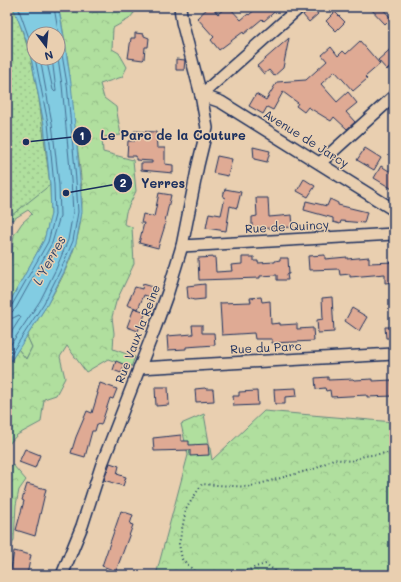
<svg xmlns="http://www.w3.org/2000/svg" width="401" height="582" font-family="Mali,sans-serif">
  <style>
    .grass { fill: #b0df9e; stroke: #66877e }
    .forest { fill: url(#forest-crowns); stroke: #66877e }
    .park { fill: url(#park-dots); stroke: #66877e }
    .water { fill: #82cce2; stroke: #598dad; fill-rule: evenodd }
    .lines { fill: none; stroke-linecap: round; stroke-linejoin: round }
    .shore { stroke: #446e93; stroke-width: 1 }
    .building { fill: #dfaa94; stroke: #1b2f5e }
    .minor-casing { stroke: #1b2f5e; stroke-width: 14 }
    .path { stroke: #1b2f5e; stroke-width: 2; stroke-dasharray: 1 3; stroke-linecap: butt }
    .minor { stroke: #e9cfb0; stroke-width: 11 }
    .labels { text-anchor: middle; stroke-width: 3; stroke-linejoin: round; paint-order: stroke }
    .street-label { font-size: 12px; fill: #1b2f5e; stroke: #e9cfb0 }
    .water-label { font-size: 13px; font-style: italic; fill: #253f6b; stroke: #e9cfb0 }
    .leader { fill: none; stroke: #1b2f5e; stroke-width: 1.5 }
    .callout-dot { fill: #1b2f5e; stroke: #e9cfb0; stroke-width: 1.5 }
    .mark-label { font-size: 12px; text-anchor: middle; font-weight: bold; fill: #fff }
    .callout-label { font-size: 13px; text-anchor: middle; font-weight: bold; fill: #1b2f5e; stroke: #e9cfb0; stroke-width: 3; stroke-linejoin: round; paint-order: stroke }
  </style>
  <defs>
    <pattern id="forest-crowns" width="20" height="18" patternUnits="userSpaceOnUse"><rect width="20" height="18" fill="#b0df9e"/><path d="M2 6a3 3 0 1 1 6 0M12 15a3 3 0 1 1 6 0" fill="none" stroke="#97c08a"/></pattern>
    <pattern id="park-dots" width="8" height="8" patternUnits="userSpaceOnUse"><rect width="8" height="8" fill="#b0df9e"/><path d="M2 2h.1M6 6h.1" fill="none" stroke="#97c08a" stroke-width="1.8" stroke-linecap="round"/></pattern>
  </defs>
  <rect width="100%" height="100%" fill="#e9cfb0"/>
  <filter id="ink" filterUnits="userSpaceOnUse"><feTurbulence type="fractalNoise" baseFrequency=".025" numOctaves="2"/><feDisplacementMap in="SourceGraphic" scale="8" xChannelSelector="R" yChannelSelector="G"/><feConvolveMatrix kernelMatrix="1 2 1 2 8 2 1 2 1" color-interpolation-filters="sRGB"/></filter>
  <g filter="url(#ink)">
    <polygon class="grass" points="27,336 32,347 26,359 18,349"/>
    <g class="forest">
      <polygon points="7,7 13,7 29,47 44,124 50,185 51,215 44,240 7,307 7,273 10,265 14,235 22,223 32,214 28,210 12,220 7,219"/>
      <path d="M58,7H139L129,19L113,28L112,49L119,53L127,67L122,77L100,84L104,98L116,107L121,135L102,137L103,152L133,160L136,191L126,212L124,224L132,227L134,264L116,302L112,317L114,333L113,349L135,357L131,367L108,359L86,372L67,346L60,357L65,378L56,395L44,399L41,422L17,435L7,446V367L18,349L26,359L32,347L27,336C49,303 71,268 79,230C86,198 79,162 75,130C71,89 68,47 58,7Z"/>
      <polygon points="264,411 394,422 394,575 156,575 188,455 181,424 204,414 212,460"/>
      <polygon points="13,465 26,480 19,490 16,505 14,540 7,556 7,466"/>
    </g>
    <polygon class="park" points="7,7 14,7 30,54 39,99 50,185 7,219"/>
    <path class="water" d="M13,7H58L61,20L71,83L80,180L82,212L76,243L64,272L47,305L7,367V307L44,240L51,214L50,185L44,124L29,47ZM34,34H58V58H34Z"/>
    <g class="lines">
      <g class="shore">
        <polyline points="18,7 34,52"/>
        <polyline points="46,58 53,90 55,92 56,90 52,58"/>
        <polyline points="7,308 12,305 48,242 55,215 54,185 48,123 35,58"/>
        <polyline points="7,313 12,312 16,308 52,243 60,216 59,185 52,123 40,58"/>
        <polyline points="7,319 13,318 19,315 21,317 7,339"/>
        <polyline points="7,350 40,301 56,269 68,240 70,229 73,212 71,180 62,85 58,58"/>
        <polyline points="7,360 44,303 60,271 73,241 78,212 76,180 67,84 54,7"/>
      </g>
    </g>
    <g class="building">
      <polygon points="209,7 212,7 218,14 226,7 229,7 241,20 248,14 249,15 258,7 280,7 264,21 262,19 244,34 243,32 219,50 211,40 214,37 197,18"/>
      <polygon points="312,7 318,14 309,22 303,15"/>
      <polygon points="369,7 381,7 391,18 385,24"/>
      <polygon points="335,12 345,22 336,31 326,21"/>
      <polygon points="135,33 144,34 144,36 149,38 148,47 145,47 144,59 143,60 128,58 131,38 135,38"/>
      <polygon points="289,38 283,68 274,76 269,70 264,74 257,66"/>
      <polygon points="360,41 380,64 365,77 367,79 353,91 335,71 321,84 337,102 348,92 357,103 346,112 355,122 347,129 334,117 331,121 308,107 304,112 296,106 298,103 283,92 273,110 267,107 263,114 249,106 256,94 266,100 277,82 306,80 327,61 322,55 331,47 338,56 343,51 346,54"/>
      <polygon points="394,46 394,64 387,70 378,60"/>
      <polygon points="176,59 185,60 184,70 176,70"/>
      <polygon points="134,131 156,132 157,148 165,148 165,164 173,165 173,173 141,170 141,163 152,163 152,161 136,160 136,156 127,156 128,141 135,141"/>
      <polygon points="253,147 270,151 267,162 254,159"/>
      <polygon points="365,148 381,158 374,170 357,160"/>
      <polygon points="217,156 232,159 228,176 213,173"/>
      <polygon points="381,166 394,174 394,190 374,178"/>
      <polygon points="304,179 315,186 308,197 297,191"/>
      <polygon points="225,189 241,192 237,208 230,206 226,231 206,228 209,213 221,215 225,197 223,197"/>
      <polygon points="159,193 171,195 165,221 166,222 158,248 139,243 144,223 141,223 143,214 154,217"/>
      <polygon points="256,198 268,198 269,217 292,215 293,227 252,229 252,217 257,216"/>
      <polygon points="330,199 338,203 338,205 367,212 364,223 341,221 340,224 333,222 333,218 304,210 306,201 327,206"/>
      <polygon points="325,255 325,259 347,257 347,259 369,257 369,263 394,262 394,282 385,283 385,274 350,277 350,274 340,275 339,269 309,270 308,256"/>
      <polygon points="215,257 216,272 232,271 231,265 242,264 242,257 254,257 254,261 258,261 258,263 275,262 275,261 280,260 280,258 288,258 289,274 287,274 288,280 277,280 277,275 260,276 260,278 199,280 198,258"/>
      <polygon points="143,284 153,287 150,297 144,295 138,309 127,305 135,287 142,289"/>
      <polygon points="205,284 205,299 194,300 188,298 187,286"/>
      <polygon points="261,297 262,302 270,301 271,324 280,323 280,325 297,324 297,329 313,328 314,341 272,343 272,339 255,339 254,333 222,335 220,303 251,302 250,298"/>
      <polygon points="332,297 334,332 318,333 317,320 323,319 322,298"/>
      <polygon points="134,308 146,312 138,331 127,327"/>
      <polygon points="352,308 367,317 359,331 345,321"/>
      <polygon points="192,325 202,325 202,333 214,333 215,345 186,347 186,349 168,350 167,336 193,334"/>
      <polygon points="385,327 394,327 394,338 386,338"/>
      <polygon points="116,361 125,365 121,373 113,370"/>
      <polygon points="328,377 328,380 353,379 354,380 373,379 373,381 392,380 393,396 367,397 367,395 331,397 330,390 326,391 325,388 316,389 315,378"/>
      <polygon points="100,383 117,389 113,399 110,398 101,425 97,424 95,431 92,431 85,457 71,453 76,437 87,411 92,413 98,393 97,393"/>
      <polygon points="155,387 168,387 169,405 156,406"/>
      <polygon points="205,388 206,389 213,389 214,401 196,402 195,389"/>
      <polygon points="296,388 297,396 285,397 285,404 275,404 274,389"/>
      <polygon points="257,391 258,405 234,406 233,396 239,396 239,392"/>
      <polygon points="181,435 181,441 189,441 189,445 208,444 209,455 190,456 190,450 154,451 153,438"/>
      <polygon points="25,449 40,455 35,468 19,462"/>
      <polygon points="110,463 119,466 117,474 126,477 123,486 104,480"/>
      <polygon points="27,484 46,489 35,536 16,530 24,501 22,500"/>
      <polygon points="121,511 133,515 130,524 133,525 116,571 102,566"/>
      <polygon points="14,551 31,555 27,575 10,575"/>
    </g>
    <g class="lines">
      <g class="minor-casing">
        <g id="minor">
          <polyline points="201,95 221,102 394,210"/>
          <polyline points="201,95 300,7"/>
          <polyline points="320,163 394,96"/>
          <polyline points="182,246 394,234"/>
          <polyline points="139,368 394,354"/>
          <polyline points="62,575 82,526 102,464 155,328 168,292 182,246 198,165 207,128 201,95 182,22 180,7"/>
        </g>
      </g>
      <g class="path">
        <polyline points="217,575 196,573 182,559 179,544 186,509 202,484 248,487 317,468 333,459 351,461 364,456 394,452"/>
        <polyline points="239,575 255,567 266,564 280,575"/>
      </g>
      <use href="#minor" class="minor"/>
    </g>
  </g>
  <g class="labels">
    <g class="street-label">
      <text transform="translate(306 139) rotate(32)" y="4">Avenue de Jarcy</text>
      <text transform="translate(287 227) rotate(-3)" y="4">Rue de Quincy</text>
      <text transform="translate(138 334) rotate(-69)" y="4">Rue Vaux la Reine</text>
      <text transform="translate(266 348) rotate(-3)" y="4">Rue du Parc</text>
    </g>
    <g class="water-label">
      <text transform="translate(49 260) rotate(-61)" y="5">L'Yerres</text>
    </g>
  </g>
  <path class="leader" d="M26 142L82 136M66 193L123 183"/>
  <g class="callout-dot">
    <circle cx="26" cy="142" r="4"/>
    <circle cx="66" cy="193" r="4"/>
    <circle cx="82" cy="136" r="10"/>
    <circle cx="123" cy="183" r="10"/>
  </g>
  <g class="mark-label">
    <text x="82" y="140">1</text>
    <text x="123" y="187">2</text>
  </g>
  <g class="callout-label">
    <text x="173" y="140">Le Parc de la Couture</text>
    <text x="163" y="188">Yerres</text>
  </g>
  <rect width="401" height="582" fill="none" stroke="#e9cfb0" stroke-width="24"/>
  <rect x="12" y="12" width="377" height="558" fill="none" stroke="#1b2f5e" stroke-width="1.5" filter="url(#ink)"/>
  <g transform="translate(46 46) rotate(164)"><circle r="19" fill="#e9cfb0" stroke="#978f8f"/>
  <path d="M0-3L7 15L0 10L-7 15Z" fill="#1b2f5e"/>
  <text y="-6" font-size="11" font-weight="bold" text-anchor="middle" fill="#1b2f5e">N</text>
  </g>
</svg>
